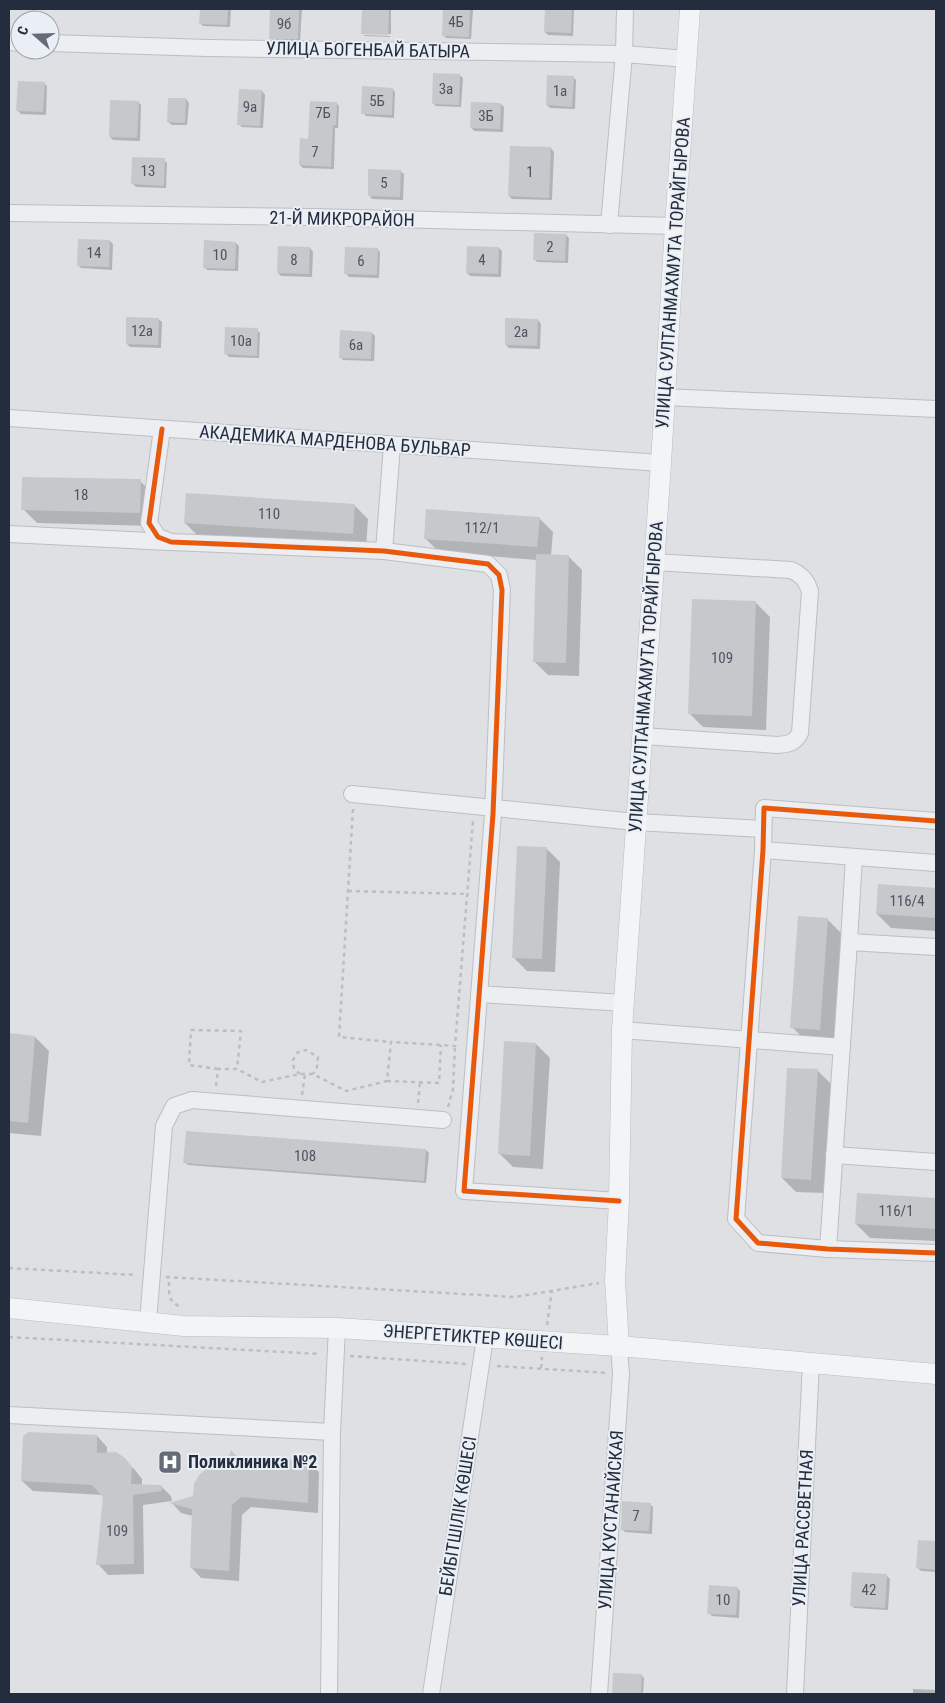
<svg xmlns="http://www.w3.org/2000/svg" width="945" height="1703" font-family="'Roboto Condensed',sans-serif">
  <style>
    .shadow { fill: #0003 }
    .building { fill: #c6c8cc }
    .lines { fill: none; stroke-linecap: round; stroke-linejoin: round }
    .minor-casing { stroke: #bcbec2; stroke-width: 18 }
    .major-casing { stroke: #babdc2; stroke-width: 21 }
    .path { stroke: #bdbec4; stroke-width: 2.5; stroke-dasharray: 4 4; stroke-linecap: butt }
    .minor { stroke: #edeef1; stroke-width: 16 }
    .major { stroke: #f2f4f5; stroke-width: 20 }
    .cycleway-casing { stroke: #eaeef5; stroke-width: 8 }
    .cycleway { stroke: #e8590c; stroke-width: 5 }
    .labels { text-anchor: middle; stroke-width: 4; stroke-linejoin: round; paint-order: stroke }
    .number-label { font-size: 15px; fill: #4d5462 }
    .street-label { font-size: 18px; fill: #242d3e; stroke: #eaeef5 }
    .poi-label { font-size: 18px; font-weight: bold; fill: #242d3e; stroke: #eaeef5; text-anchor: start }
  </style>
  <rect width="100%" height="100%" fill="#dee0e4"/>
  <g class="shadow">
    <polygon points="201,9 231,9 230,27 203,26 200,23"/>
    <polygon points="271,9 302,9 300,42 273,41 270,38"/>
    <polygon points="363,9 391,9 391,34 364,33 364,35 362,33"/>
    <polygon points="444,9 471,9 473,10 471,39 446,38 443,35"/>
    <polygon points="546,9 574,9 573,36 548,35 545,32"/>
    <polygon points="364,35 390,36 390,37 365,36"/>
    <polygon points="459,75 463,78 461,107 436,106 433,103"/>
    <polygon points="573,77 576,80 575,109 550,108 547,105"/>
    <polygon points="44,83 47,86 46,115 21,114 18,111"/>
    <polygon points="392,89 395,92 394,118 366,116 363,113"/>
    <polygon points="262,91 265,95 263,128 242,127 239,124"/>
    <polygon points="186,99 189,103 187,125 172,125 168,122"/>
    <polygon points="138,102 141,105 140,141 113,140 110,137"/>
    <polygon points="336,103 339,106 338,128 335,128 334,169 303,168 300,165 309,140"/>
    <polygon points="501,104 504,107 503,132 474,131 471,127"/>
    <polygon points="551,148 554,152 552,200 512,199 509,196"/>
    <polygon points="164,160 167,163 166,188 136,187 133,184"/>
    <polygon points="400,171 404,174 403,200 372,199 369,195"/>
    <polygon points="566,235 569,238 568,263 537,262 534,259"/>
    <polygon points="110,241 113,244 112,270 81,268 78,265"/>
    <polygon points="236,243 239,246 238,271 207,270 204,267"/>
    <polygon points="310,248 313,252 312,277 281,276 278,273"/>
    <polygon points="499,248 502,251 501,277 470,276 467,273"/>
    <polygon points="377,249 380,252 379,278 349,277 346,274"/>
    <polygon points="158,319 162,322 161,348 130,347 127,344"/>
    <polygon points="538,320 541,324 540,349 509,348 506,345"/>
    <polygon points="257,330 260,333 259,358 229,357 226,354"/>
    <polygon points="372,333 375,336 374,361 343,360 340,357"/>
    <polygon points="140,481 154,495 154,526 37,523 23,509"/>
    <polygon points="354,505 368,519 366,548 199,537 185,523"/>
    <polygon points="539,518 553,532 551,555 568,556 582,570 579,676 548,675 534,661 537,560 439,552 425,538"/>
    <polygon points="756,603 770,617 766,730 703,727 689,713"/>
    <polygon points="546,848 560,862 555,972 527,971 513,957"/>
    <polygon points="879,886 936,889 936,931 891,928 877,914"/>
    <polygon points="827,919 841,933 834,1043 806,1041 792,1027"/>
    <polygon points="9,1035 35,1037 49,1051 41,1136 9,1133"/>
    <polygon points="536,1044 550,1058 543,1169 513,1167 499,1153"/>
    <polygon points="817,1070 831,1084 824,1193 796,1192 782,1178"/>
    <polygon points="426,1150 429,1153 426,1183 188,1165 185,1162"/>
    <polygon points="858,1194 936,1199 936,1241 870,1238 856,1224"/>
    <polygon points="97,1436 107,1447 107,1454 124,1459 135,1470 142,1479 142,1485 161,1486 171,1496 172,1501 143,1505 144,1574 108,1575 98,1564 104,1497 103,1495 33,1491 22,1481"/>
    <polygon points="232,1452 240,1460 308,1462 319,1472 318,1513 251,1507 242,1515 239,1581 201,1578 191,1567 193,1516 181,1513 172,1503 194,1497 226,1467"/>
    <polygon points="650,1504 653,1507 652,1534 625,1532 622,1529"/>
    <polygon points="919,1541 936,1542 936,1572 921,1571 918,1568"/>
    <polygon points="887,1576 890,1579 888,1610 854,1608 851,1605"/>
    <polygon points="737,1588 740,1591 739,1618 712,1616 709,1613"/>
    <polygon points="614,1674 641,1675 644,1678 643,1694 613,1694"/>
    <polygon points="913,1689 936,1690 936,1694 913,1694"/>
  </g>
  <g class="building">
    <polygon points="200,9 228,9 227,25 199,24"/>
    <polygon points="270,9 299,9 298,39 269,39"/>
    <polygon points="362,9 389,9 388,35 361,34"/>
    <polygon points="443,9 470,9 469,37 442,36"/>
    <polygon points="545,9 572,9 571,33 544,32"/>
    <polygon points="433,73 460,74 459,105 432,104"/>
    <polygon points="547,75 574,76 572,107 546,105"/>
    <polygon points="18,81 45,82 43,112 16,111"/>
    <polygon points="362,86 393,88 392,115 361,114"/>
    <polygon points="239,89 262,90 260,126 237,125"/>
    <polygon points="168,98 186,98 185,123 167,122"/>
    <polygon points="110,100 139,101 137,138 109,137"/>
    <polygon points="310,101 337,102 336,125 333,125 331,167 299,165 300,138 308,139"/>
    <polygon points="471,102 501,103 500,129 470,128"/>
    <polygon points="510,146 551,147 549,198 508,196"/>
    <polygon points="132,157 165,158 164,186 131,184"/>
    <polygon points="368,169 401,170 400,197 368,196"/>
    <polygon points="534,233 566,234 565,261 533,260"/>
    <polygon points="78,239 110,240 109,267 77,266"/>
    <polygon points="204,240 236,242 235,269 203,268"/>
    <polygon points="278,246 310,247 309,274 277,273"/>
    <polygon points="467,246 499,247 498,274 466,273"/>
    <polygon points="345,247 378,248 377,275 344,274"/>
    <polygon points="126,317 159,318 158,345 126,344"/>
    <polygon points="505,318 538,319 537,346 505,345"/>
    <polygon points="225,327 258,328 257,356 224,354"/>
    <polygon points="340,330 372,332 371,359 339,358"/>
    <polygon points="22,477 141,479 140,513 21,510"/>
    <polygon points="186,493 355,504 353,534 184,523"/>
    <polygon points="426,509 540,517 537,547 424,539"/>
    <polygon points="536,554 569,555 566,663 533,662"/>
    <polygon points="692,599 756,601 752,716 688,714"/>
    <polygon points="517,846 547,847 542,959 512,958"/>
    <polygon points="878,884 936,888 936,918 876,914"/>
    <polygon points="798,916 828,918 820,1030 790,1028"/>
    <polygon points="9,1033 35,1036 28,1123 9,1121"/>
    <polygon points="504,1041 536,1043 530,1156 498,1154"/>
    <polygon points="787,1068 818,1069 811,1180 781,1178"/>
    <polygon points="186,1131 426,1149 424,1181 183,1163"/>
    <polygon points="857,1193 936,1198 936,1229 855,1224"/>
    <polygon points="28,1432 97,1435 97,1453 116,1452 125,1458 132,1467 131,1484 161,1485 162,1491 133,1495 134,1564 96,1565 103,1497 92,1485 21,1481 23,1436"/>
    <polygon points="231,1450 238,1459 309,1460 308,1503 241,1497 232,1505 229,1571 190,1568 192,1509 169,1503 193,1496 194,1484 199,1475 210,1466 225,1466"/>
    <polygon points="622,1501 651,1503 649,1531 621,1530"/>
    <polygon points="918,1540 936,1541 936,1570 916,1568"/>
    <polygon points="852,1572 887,1574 885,1608 850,1606"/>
    <polygon points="709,1585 738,1587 736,1615 707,1614"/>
    <polygon points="613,1673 642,1674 641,1694 612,1694"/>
  </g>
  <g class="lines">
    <g class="minor-casing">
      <g id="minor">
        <polyline points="9,42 20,43"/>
        <polyline points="50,43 208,48 624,54 687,59"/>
        <polyline points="9,213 313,217 675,226"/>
        <polyline points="609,225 624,54 625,9"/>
        <polyline points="664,397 936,409"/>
        <polyline points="9,418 661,463"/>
        <polyline points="162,429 149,523 158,537 171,542 384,551 488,564 499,575 502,590 493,814 464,1191 619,1201"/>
        <polyline points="9,534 169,542"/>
        <polyline points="384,551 392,445"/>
        <path d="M642,736L778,745C789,744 795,743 800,733L810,591C806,580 802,575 791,570L654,562"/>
        <polyline points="352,794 636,822 763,829"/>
        <polyline points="936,821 764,808 763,850 736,1219 758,1243 828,1249 936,1253"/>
        <polyline points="763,850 936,863"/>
        <polyline points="854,857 849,942 936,947"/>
        <polyline points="479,994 624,1003"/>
        <polyline points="622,1030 842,1047"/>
        <polyline points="834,1155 936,1162"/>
        <polyline points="828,1249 849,942"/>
        <polyline points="148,1322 164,1126 174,1106 192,1100 443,1120"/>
        <polyline points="9,1415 332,1432 337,1328"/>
        <polyline points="329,1694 332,1432"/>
        <polyline points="431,1694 485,1338"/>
        <polyline points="599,1694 621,1374 619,1346"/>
        <polyline points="795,1694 811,1362"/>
      </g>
    </g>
    <g class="major-casing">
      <g id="major">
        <polyline points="9,1308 184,1326 337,1328 619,1346 936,1374"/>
        <polyline points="619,1346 615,1280 619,1201 622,1030 661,463 675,226 690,9"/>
      </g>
    </g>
    <g class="path">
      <polyline points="353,809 339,1037 391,1042"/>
      <polyline points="348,891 469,894"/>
      <polyline points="218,1069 189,1065 191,1030 241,1031 237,1069"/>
      <polyline points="300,1074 294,1069 293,1060 298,1052 306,1050 318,1057 317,1067 313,1074"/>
      <polyline points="387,1081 439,1083 441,1045"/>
      <polyline points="216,1086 218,1069 237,1069 262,1082 300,1074 313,1074 346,1091 387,1081 391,1042 455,1046 473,821"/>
      <polyline points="302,1095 305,1074"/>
      <polyline points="418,1103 420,1082"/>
      <polyline points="448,1107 453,1089 455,1046"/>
      <polyline points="9,1268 136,1275"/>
      <polyline points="166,1277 515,1297 599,1283"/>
      <path d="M169,1282C169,1298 168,1299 181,1308"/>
      <polyline points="547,1325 552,1290"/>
      <polyline points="9,1337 320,1354"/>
      <polyline points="350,1356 467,1364"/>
      <polyline points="497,1366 607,1373"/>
      <polyline points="541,1368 542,1357"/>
    </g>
    <use href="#minor" class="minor"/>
    <use href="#major" class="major"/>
    <g class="cycleway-casing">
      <g id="cycleway">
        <polyline points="162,429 149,523 158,537 171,542 384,551 488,564 499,575 502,590 493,814 464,1191 619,1201"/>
        <polyline points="936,821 764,808 763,850 736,1219 758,1243 828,1249 936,1253"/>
      </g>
    </g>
    <use href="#cycleway" class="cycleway"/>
  </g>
  <defs>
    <g id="hospital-square" transform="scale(1.25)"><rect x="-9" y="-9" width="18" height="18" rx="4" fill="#656c78" stroke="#eaeef5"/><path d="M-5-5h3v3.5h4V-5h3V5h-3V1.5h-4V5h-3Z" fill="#fff"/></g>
  </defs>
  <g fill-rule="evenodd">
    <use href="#hospital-square" x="170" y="1462"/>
  </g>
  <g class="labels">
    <g class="number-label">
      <text x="456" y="27">4Б</text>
      <text x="284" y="29">9б</text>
      <text x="446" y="94">3а</text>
      <text x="560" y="96">1а</text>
      <text x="377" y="106">5Б</text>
      <text x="250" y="112">9а</text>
      <text x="323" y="118">7Б</text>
      <text x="486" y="121">3Б</text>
      <text x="315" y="157">7</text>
      <text x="148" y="176">13</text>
      <text x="530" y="177">1</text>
      <text x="384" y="188">5</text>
      <text x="550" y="252">2</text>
      <text x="94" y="258">14</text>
      <text x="220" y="260">10</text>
      <text x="294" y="265">8</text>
      <text x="482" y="265">4</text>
      <text x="361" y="266">6</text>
      <text x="142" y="336">12а</text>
      <text x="521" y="337">2а</text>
      <text x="241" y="346">10а</text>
      <text x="356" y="350">6а</text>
      <text x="81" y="500">18</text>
      <text x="269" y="519">110</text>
      <text x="482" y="533">112/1</text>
      <text x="722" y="663">109</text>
      <text x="907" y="906">116/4</text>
      <text x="305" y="1161">108</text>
      <text x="896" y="1216">116/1</text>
      <text x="636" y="1521">7</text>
      <text x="117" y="1536">109</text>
      <text x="869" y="1595">42</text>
      <text x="723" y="1605">10</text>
    </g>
    <g class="street-label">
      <text transform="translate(368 50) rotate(1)" y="6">УЛИЦА БОГЕНБАЙ БАТЫРА</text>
      <text transform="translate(342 219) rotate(1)" y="6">21-Й МИКРОРАЙОН</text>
      <text transform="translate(673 273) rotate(-86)" y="6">УЛИЦА СУЛТАНМАХМУТА ТОРАЙГЫРОВА</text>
      <text transform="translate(335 441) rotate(4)" y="6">АКАДЕМИКА МАРДЕНОВА БУЛЬВАР</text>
      <text transform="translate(646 677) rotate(-86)" y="6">УЛИЦА СУЛТАНМАХМУТА ТОРАЙГЫРОВА</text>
      <text transform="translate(473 1337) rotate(4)" y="6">ЭНЕРГЕТИКТЕР КӨШЕСІ</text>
      <text transform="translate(458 1516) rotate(-81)" y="6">БЕЙБІТШІЛІК КӨШЕСІ</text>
      <text transform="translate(611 1520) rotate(-86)" y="6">УЛИЦА КУСТАНАЙСКАЯ</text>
      <text transform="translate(803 1528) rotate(-87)" y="6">УЛИЦА РАССВЕТНАЯ</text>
    </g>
    <g class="poi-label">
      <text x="188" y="1468">Поликлиника №2</text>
    </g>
  </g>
  <rect width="945" height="1703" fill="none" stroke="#242d3e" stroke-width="20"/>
  <g transform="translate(35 35) rotate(290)"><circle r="24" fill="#eaeef5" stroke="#9ba1ac"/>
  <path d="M0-4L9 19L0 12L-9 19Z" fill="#656c78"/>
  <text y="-8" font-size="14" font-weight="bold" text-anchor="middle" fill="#242d3e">С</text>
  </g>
</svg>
